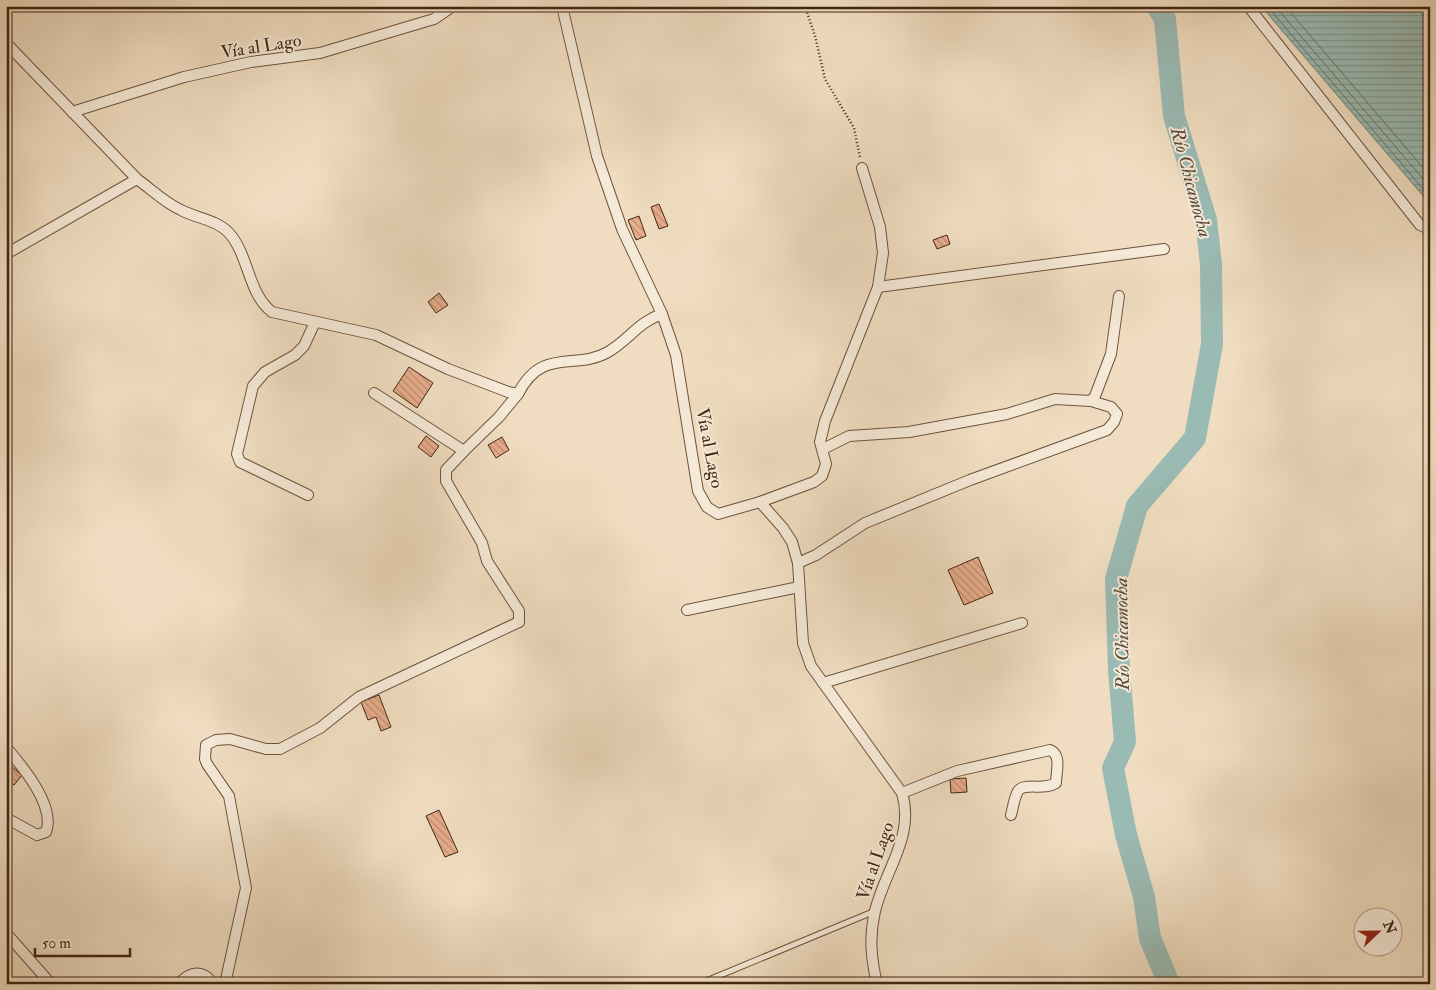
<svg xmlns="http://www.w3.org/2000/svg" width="1436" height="990" font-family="'IM FELL Double Pica',serif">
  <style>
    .water { fill: url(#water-rules); stroke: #777f73 }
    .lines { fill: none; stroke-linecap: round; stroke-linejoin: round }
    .shore { stroke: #6e7062; stroke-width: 1 }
    .river { stroke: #9abbb4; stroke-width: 22 }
    .building { fill: url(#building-back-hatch); stroke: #422511 }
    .lane-casing { stroke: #6e533d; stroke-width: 7 }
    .street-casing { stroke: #6e533d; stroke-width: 12 }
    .path { stroke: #422511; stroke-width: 2.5; stroke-dasharray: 1 2.5; stroke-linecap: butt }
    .lane { stroke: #f5e9d7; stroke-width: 5 }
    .street { stroke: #f5e9d7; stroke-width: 10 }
    .labels { text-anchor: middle; stroke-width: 4; stroke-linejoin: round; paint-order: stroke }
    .street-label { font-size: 18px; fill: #422511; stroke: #f5e9d7 }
    .water-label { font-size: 19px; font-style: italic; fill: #584a3a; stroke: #f5e9d7 }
  </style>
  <defs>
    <pattern id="water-rules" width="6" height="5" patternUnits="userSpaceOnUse" patternTransform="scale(1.25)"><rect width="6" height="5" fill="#9abbb4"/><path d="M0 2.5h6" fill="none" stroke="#7f9891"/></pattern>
    <pattern id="building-back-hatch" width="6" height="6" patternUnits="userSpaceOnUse" patternTransform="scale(1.25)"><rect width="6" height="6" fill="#e8ad8c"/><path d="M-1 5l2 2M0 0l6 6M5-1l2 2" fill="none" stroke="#be8d71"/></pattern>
  </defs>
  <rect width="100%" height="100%" fill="#f0ddc1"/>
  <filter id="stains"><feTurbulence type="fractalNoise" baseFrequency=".004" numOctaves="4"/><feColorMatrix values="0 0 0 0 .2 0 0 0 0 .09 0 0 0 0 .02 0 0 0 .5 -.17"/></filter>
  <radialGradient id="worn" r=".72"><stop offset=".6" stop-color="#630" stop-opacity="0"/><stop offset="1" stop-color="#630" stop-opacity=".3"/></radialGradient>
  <polygon class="water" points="1261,6 1430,6 1430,204"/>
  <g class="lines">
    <g class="shore">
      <polyline points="1267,6 1430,197"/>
      <polyline points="1275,6 1430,187"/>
      <polyline points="1285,6 1430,176"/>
    </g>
    <polyline class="river" points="1157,6 1165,19 1174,116 1206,220 1211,264 1212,344 1195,438 1137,506 1116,579 1119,670 1125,742 1113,768 1126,835 1144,897 1150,938 1169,984"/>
  </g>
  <g class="building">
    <polygon points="659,204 668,226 659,229 651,207"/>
    <polygon points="639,216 646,236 636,240 628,220"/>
    <polygon points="947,235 950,244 937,249 933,240"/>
    <polygon points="439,293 448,305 436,313 428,302"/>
    <polygon points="409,367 433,383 417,408 393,391"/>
    <polygon points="426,436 439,446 431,457 418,447"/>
    <polygon points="502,437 509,450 496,458 488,445"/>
    <polygon points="978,557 993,593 964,605 948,570"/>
    <polygon points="379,695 391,727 381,731 376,717 368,720 361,702"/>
    <polygon points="6,762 22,775 14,785 6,778"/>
    <polygon points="966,778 967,792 951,793 950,779"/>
    <polygon points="439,810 458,852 445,857 426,816"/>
  </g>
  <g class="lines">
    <g class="lane-casing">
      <polyline id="lane" points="699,984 875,911"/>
    </g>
    <g class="street-casing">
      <g id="street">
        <path d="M562,6L597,156L622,229L662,314L676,355L698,491L707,507L718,514L760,502L783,528L792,542L798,563L803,643L811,666L902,793C915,836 885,870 875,911C869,937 871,958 877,984"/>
        <polyline points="1248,6 1420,225 1430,229"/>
        <polyline points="6,43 137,179 6,254"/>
        <polyline points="72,112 184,77 251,62 320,53 434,19 453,6"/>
        <path d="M137,179C151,189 165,203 181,210C196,218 217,220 229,233C249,255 248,294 272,312L376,335L448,369L508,392L518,394C542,346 575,371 608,352C629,340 638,322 662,314"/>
        <polyline points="878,287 1164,249"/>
        <polyline points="374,393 464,451 499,417 518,394"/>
        <polyline points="823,449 849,436 909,432 1007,414 1055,399 1091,401 1095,396 1111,354 1119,296"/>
        <polyline points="308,495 240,462 237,454 253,386 265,372 295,355 304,346 315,322"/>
        <polyline points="760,502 814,482 822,476 826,464 820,442 825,421 878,287 883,253 880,227 862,168"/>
        <polyline points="798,563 816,555 865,523 970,480 1107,430 1114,422 1117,414 1111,407 1091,401"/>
        <polyline points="687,610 799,587"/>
        <polyline points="823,683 1022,623"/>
        <path d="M6,747C22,766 56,806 46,832L37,835L6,818"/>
        <path d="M902,793L957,771L1050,750C1062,755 1056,772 1056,783C1044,791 1024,782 1018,791C1014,798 1013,808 1011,815"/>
        <polyline points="6,933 51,984"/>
        <path d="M179,984C190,971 203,969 213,984"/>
        <polyline points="225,984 246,888 229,796 207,764 205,759 206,745 216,740 230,739 266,749 280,749 320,728 359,697 519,622 519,611 487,561 482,543 446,481 446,470 464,451"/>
      </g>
    </g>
    <polyline class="path" points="805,6 815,36 825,79 854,128 860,157"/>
    <use href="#lane" class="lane"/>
    <use href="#street" class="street"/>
  </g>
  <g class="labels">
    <g class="street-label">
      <text transform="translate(261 46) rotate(-9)" y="6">Vía al Lago</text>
      <text transform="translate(710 448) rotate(79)" y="6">Vía al Lago</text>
      <text transform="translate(875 861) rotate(-71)" y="6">Vía al Lago</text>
    </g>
    <g class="water-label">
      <text transform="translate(1192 182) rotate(75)" y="7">Río Chicamocha</text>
      <text transform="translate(1121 634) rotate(-91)" y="7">Río Chicamocha</text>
    </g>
  </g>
  <rect width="1436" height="990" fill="none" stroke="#f0ddc1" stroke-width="25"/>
  <rect x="8" y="8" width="1421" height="975" fill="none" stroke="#422511" stroke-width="2.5"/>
  <rect x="12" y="12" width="1411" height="965" fill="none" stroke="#422511"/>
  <g transform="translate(1378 932) rotate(68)"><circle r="24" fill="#f5e9d7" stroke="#ad9b88"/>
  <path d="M0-4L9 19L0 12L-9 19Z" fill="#8f2418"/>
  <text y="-8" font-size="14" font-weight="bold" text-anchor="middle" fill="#422511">N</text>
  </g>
  <path d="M35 948v8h95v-8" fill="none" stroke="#422511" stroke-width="2.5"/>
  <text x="42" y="948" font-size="15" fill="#422511" stroke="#f5e9d7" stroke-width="4" paint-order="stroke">50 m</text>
  <rect width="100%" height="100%" filter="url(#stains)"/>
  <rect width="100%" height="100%" fill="url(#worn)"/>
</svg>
